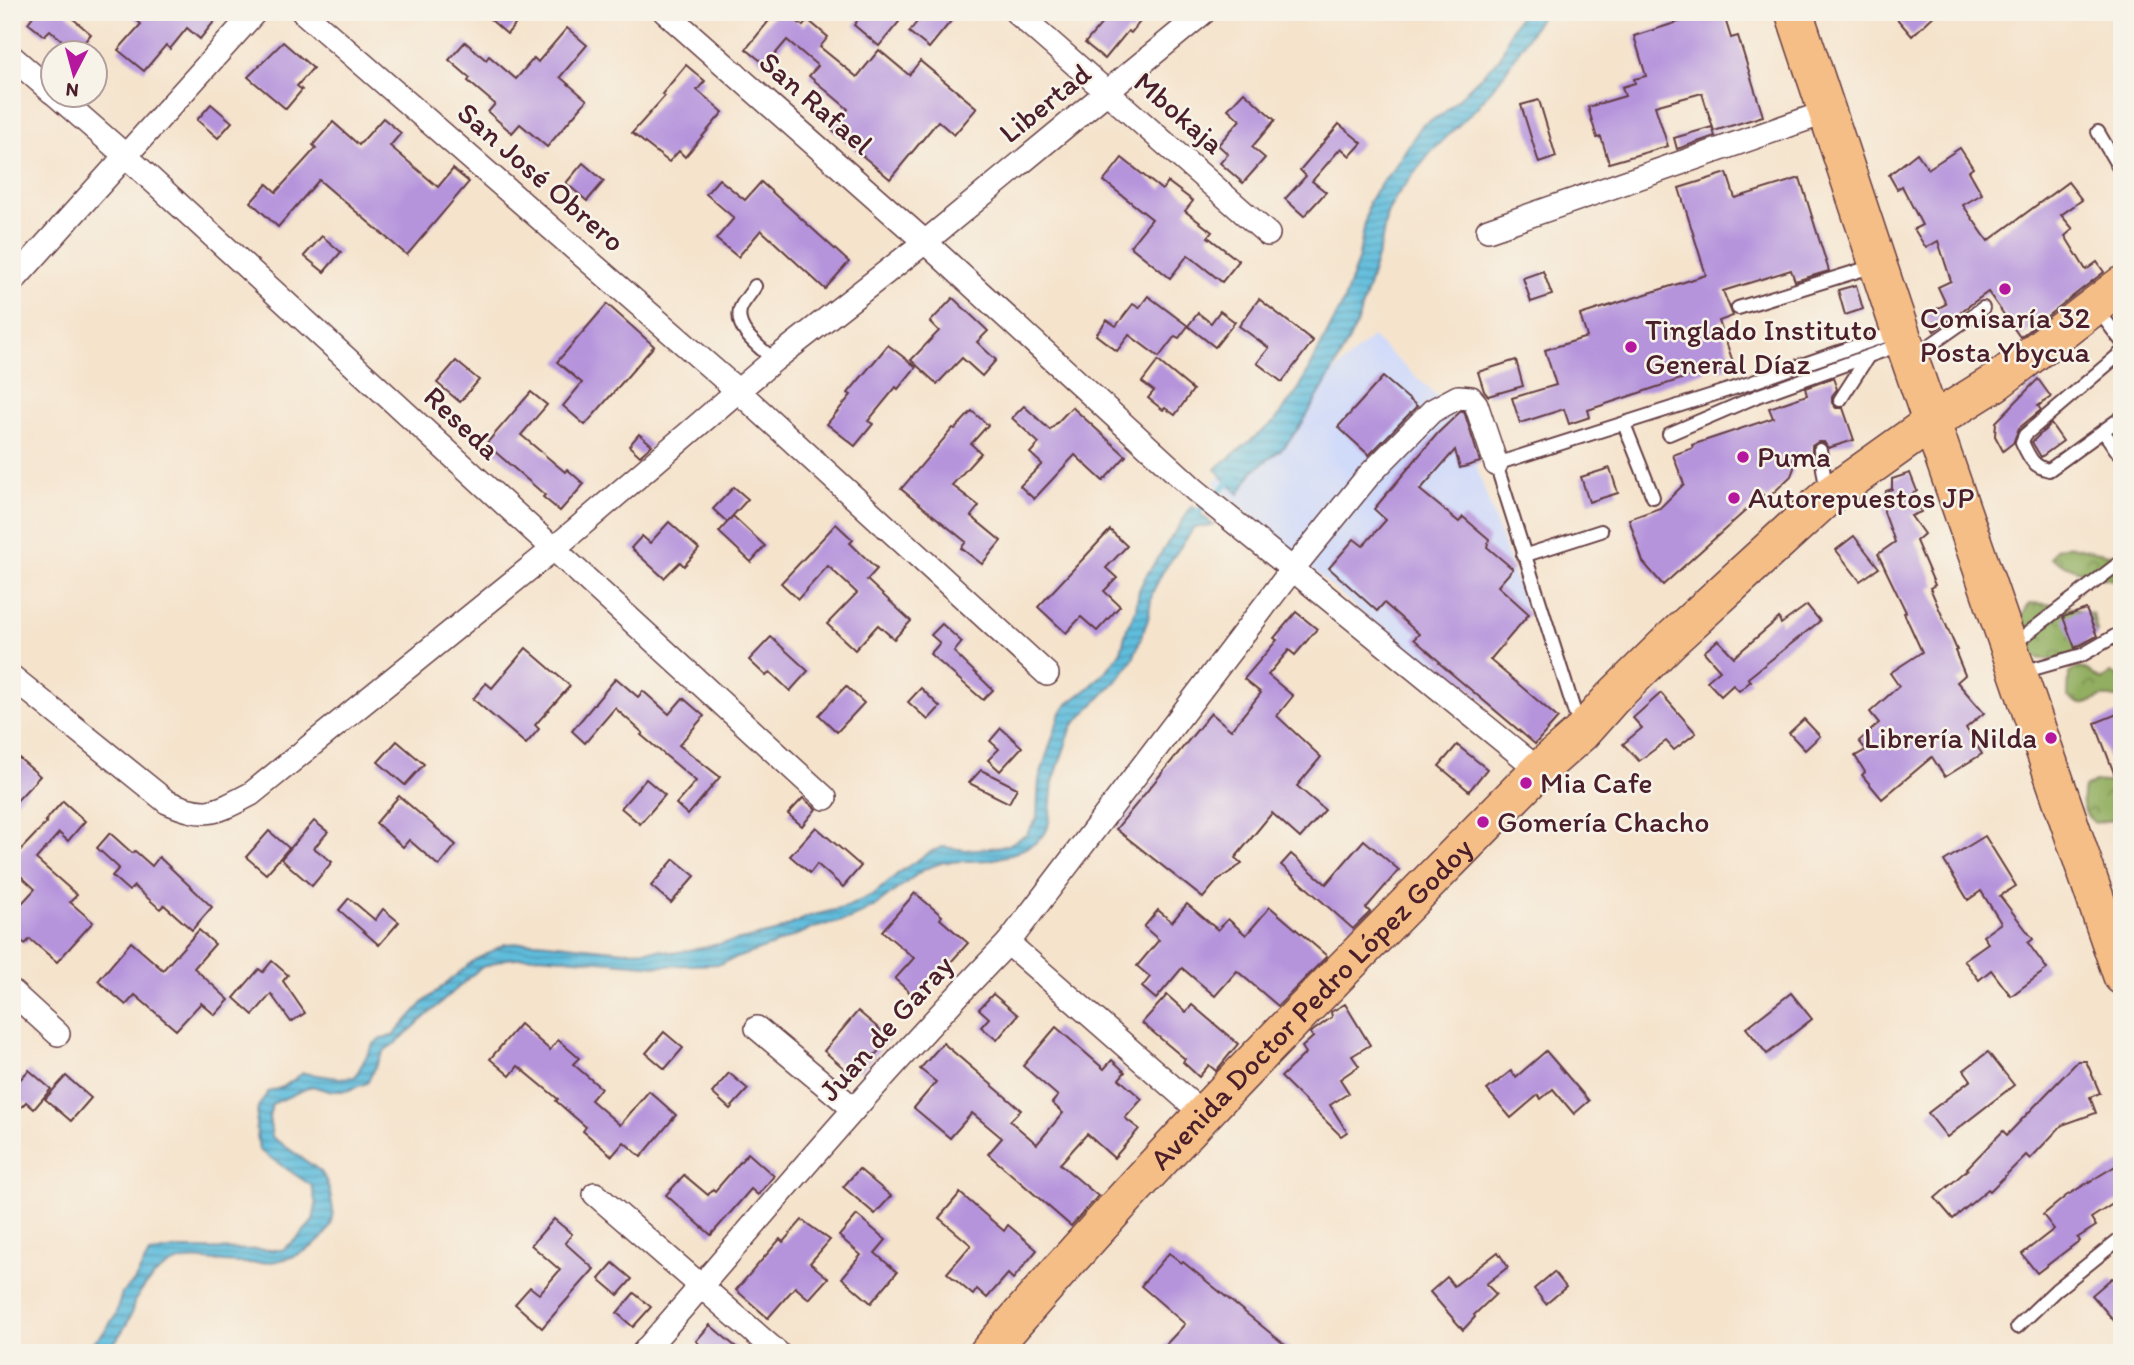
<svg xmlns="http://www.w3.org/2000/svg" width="2134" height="1365" font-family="Itim,sans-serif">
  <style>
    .built { fill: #d0daf9 }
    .forest { fill: url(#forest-crowns); stroke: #6e6646; stroke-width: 2 }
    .water { fill: url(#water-rules); stroke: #546e84; stroke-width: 2 }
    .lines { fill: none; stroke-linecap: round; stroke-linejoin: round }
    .stream { stroke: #5fbddd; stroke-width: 6 }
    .building { fill: #b694dc }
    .lane-casing { stroke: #643c43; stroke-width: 16 }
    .street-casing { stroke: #643c43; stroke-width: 26 }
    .primary-casing { stroke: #643c43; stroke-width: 40 }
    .lane { stroke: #fff; stroke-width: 12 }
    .street { stroke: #fff; stroke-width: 23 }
    .primary { stroke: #f6be87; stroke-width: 37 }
    .poi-dot { fill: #b5179e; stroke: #f7f3e8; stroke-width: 2.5 }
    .labels { text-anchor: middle; stroke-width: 5; stroke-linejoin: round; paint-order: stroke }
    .street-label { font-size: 30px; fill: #4a1f2b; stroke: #f7f3e8 }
    .poi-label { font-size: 30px; fill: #4a1f2b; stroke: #f7f3e8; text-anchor: start }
  </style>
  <defs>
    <pattern id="forest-crowns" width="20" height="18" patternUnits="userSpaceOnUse" patternTransform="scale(1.75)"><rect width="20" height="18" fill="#92ae60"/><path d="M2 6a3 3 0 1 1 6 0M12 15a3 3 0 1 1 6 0" fill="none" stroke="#798d4f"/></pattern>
    <pattern id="water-rules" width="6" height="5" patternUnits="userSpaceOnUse" patternTransform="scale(1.75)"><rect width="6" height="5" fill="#5fbddd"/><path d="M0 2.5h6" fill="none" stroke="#5099b3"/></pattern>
  </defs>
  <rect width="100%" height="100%" fill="#f7f3e8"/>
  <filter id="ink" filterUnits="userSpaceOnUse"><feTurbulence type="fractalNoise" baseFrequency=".0143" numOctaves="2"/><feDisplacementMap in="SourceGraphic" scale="14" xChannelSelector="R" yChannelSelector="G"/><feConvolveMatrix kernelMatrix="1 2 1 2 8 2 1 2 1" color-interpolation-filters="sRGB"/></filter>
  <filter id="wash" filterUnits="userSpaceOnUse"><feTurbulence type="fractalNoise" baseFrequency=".00686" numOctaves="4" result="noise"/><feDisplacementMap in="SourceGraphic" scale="28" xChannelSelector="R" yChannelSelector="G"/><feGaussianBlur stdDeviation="1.57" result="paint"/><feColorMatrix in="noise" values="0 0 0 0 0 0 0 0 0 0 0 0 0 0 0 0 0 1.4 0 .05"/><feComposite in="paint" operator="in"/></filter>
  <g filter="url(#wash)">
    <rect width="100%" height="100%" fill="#f5e3cc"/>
    <polygon class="built" points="1372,337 1443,401 1455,403 1526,611 1458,697 1213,482"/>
    <g class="forest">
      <path d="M2071,546L2109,554L2122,552V580C2109,583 2063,566 2051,558L2056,549Z"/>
      <path d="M2031,603L2062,605L2093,614L2097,632C2065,655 2077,665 2032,657C2023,637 2014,620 2031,603Z"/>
      <path d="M2079,667L2087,670L2101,680L2111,673L2122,677V699C2115,698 2105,695 2099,698C2085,705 2082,708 2068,697L2069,673Z"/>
      <path d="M2095,782H2109L2120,786L2122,818L2095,823C2082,814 2081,802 2084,788Z"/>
    </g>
    <g class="water">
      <polygon points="1523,12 1547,12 1541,16 1504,74 1477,107 1432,151 1397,195 1387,213 1381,244 1356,326 1336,365 1303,422 1284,447 1253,471 1239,494 1215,469 1275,421 1300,387 1343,303 1358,260 1369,202 1376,190 1394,168 1422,125 1443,114 1500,58 1512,27"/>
      <path d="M1192,506L1213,525L1194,528L1162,573L1152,593L1148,619L1133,659L1120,677L1072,726L1053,782L1049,822L1046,832L1034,844L1010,855L990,860L944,862L924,869L874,907L850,919L813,928L773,945L719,964L659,966L539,956L505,959L480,968L397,1042L385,1050L380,1058L367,1083L346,1091H329L312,1086L272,1104L269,1117L272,1137L320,1171C329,1182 331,1197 333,1211C334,1223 329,1230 321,1239C296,1264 258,1265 225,1262C207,1260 185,1256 168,1266C155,1273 141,1288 135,1301C132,1307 132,1315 128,1321C123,1332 114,1341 108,1353H87L92,1343L104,1332L115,1316L122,1293L134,1282L149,1254L174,1249L282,1250L297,1239L313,1221L316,1205L312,1186L259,1150L256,1125L258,1107L268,1092L283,1087L303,1073L338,1078L355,1077L373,1045L381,1038L393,1036L424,1002L473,961L505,944L538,942L623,951L661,950L674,953L745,939L775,932L810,916L847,907L874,894L901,871L930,852L943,847L966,850L998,847L1008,845L1026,835L1037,818L1039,780L1060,714L1068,704L1090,687L1108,669L1121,651L1127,628L1136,609L1139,590L1146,576Z"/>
    </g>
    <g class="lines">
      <polyline class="stream" points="1194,516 1234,477"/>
    </g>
    <g id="blocks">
      <g class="building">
        <polygon points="29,12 65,12 91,34 76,52 50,30 44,36 28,23 33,16"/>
        <polygon points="127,12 222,12 200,39 187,28 170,49 166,45 144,71 118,50 141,24"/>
        <polygon points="482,12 526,12 507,34"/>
        <polygon points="776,12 786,12 803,26 808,20 828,37 820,47 857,77 879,50 909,75 920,61 977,108 954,135 938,121 890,179 831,129 848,109 809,76 818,66 787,40 766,65 746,49"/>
        <polygon points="864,12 887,12 899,22 879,46 854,25"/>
        <polygon points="925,12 941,12 951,21 929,48 909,32"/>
        <polygon points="1106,12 1148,12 1131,33 1128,31 1105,59 1085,43 1109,15"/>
        <polygon points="1710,12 1723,12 1731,38 1738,36 1763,116 1714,131 1702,93 1655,106 1668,146 1609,163 1601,137 1597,138 1588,107 1625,96 1622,87 1635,83 1634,79 1646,76 1634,36"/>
        <polygon points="1891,12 1938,12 1912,36"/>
        <polygon points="567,28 587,45 560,77 587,100 547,147 520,124 512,133 488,112 495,104 468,81 470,78 449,60 465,42 486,60 489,56 516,79 534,58 538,62"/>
        <polygon points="283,42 313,68 297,86 302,90 286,109 248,77"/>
        <polygon points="686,65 705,81 697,90 723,112 685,157 679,151 669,162 632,133 665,96 662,94"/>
        <polygon points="1244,92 1275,120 1252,147 1265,158 1243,183 1220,163 1228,154 1218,145 1240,120 1228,109"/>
        <polygon points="1539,100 1556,157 1539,163 1521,105"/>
        <polygon points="211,104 232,122 218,138 197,120"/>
        <polygon points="383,118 401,133 390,146 438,187 453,169 469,182 407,255 319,180 278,227 251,202 267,184 276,192 316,148 313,145 333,122 359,145"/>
        <polygon points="1339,124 1362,143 1350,156 1341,148 1312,181 1326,192 1304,216 1285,199 1306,176 1300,170"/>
        <polygon points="1712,127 1715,136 1677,149 1674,138"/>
        <polygon points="1960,148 1973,168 1969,171 1982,194 1963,205 1988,241 2068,182 2082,200 2061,215 2073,229 2065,236 2086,270 2097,262 2104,272 2020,337 1988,292 1934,331 1925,315 1946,304 1938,287 1951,281 1938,241 1926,248 1914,229 1922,225 1902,186 1897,189 1889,175 1917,153 1928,169"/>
        <polygon points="1122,158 1162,190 1168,182 1193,201 1185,211 1212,232 1208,237 1239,261 1222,282 1188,255 1170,278 1130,246 1152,219 1104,181"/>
        <polygon points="583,163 604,181 587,201 566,183"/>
        <polygon points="1727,173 1735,198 1800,178 1829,271 1795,281 1791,270 1723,291 1733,316 1719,321 1734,365 1718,371 1717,367 1588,410 1590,417 1569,424 1564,409 1520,423 1512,398 1556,385 1545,350 1587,337 1580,315 1706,275 1679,188"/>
        <polygon points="719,179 745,200 761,182 849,262 825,289 761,230 738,257 716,239 734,218 706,194"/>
        <polygon points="322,236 341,252 324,272 304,256"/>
        <polygon points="1543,271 1552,295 1531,302 1523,278"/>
        <polygon points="1856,285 1863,309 1845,315 1838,290"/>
        <polygon points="1148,296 1188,326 1179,338 1175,336 1159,357 1129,335 1117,351 1096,335 1107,320 1116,326 1133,304 1139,308"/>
        <polygon points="953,298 988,331 977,342 996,360 982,376 962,358 937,384 911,360 939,331 930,322"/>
        <polygon points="1259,299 1313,341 1282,382 1257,363 1269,348 1239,326"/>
        <polygon points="607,304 654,346 585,425 563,406 582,383 557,362"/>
        <polygon points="1220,311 1235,322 1215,347 1188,326 1198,313 1211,323"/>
        <polygon points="888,345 916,367 898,389 896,387 868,421 873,424 855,446 827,424 851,395 848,393"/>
        <polygon points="1516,360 1523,386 1488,396 1484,391 1478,372"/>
        <polygon points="456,361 479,380 460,402 437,383"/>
        <polygon points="1158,361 1193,390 1175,415 1165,408 1163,410 1148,398 1154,391 1142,382"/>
        <polygon points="1383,377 1417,406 1369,455 1338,427"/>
        <polygon points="1833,378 1837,389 1832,396 1832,403 1836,408 1843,408 1854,440 1828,448 1824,442 1818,442 1812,446 1812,453 1791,460 1794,468 1791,476 1767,499 1763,495 1663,585 1643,562 1629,519 1660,508 1684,484 1673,455 1693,448 1692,445 1773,418 1769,408 1807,395 1805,388"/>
        <polygon points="2038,379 2051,397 2038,406 2041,410 2019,428 2013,443 2003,451 1995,436 1996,422"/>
        <polygon points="531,392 547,405 521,435 565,472 567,469 584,484 560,511 543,497 545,495 486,444"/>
        <polygon points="1024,406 1050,430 1072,407 1126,456 1103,481 1075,455 1034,499 1020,486 1042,464 1030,453 1039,443 1012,418"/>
        <polygon points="972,411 988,425 971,444 981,453 952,485 979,506 971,516 1001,541 982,564 961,548 966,542 901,489 953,428 955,429"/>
        <polygon points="1461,411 1464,411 1480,462 1460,468 1455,450 1420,490 1459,522 1463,517 1489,539 1487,547 1513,569 1498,586 1529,614 1490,660 1558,718 1535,744 1439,663 1440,662 1414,639 1419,634 1384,603 1377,611 1329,568 1354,539 1363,546 1386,520 1374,509 1438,433"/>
        <polygon points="2051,424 2063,441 2041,457 2032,442"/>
        <polygon points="639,434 652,445 640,456 629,446"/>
        <polygon points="1610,468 1618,493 1589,502 1581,477"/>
        <polygon points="1910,473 1917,491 1913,493 1921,512 1911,516 1924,534 1916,541 1935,585 1930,588 1957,650 1955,651 1965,675 1957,682 1984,713 1966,728 1982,754 1945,777 1932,757 1882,799 1862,775 1865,772 1855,756 1866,750 1859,741 1879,723 1870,712 1899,686 1890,673 1922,652 1904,613 1906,612 1878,554 1895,542 1884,512 1886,491 1892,489 1892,479"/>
        <polygon points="734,487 748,499 727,522 713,509"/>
        <polygon points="733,516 765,546 751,562 719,532"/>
        <polygon points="669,522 699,549 684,566 680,562 664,578 631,548 642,536 650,543"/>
        <polygon points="836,524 853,540 850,543 877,569 867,580 911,621 894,639 878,625 855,650 827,624 857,593 828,566 798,599 781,583"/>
        <polygon points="1110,530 1127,546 1106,568 1117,578 1104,591 1120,606 1097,631 1081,617 1066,633 1038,607"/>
        <polygon points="1854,536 1879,568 1860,581 1836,550"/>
        <polygon points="1807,605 1820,621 1748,678 1751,681 1739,691 1733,685 1721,696 1707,681 1720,670 1704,652 1718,640 1734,657 1779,618 1781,624"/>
        <polygon points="2086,609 2097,636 2075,648 2063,617"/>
        <polygon points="1296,612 1317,629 1295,655 1289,650 1268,675 1293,696 1277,716 1321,757 1297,786 1325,810 1300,838 1272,813 1235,858 1242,864 1218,880 1203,898 1116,829 1211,713 1231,730 1261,693 1244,679 1277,640 1274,638"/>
        <polygon points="942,624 962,642 954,652 993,690 983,700 930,654 940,643 931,635"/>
        <polygon points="771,637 808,671 790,691 770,672 766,676 749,660"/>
        <polygon points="526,648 570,686 535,725 539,729 526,744 473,699 486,683 492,688"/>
        <polygon points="616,678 638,697 643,691 669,714 683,698 704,716 679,745 720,777 688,815 676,804 696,781 641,735 643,733 615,708 585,743 572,731"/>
        <polygon points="846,686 864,703 837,732 819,715"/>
        <polygon points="921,688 940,707 928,720 908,702"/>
        <polygon points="1661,693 1696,733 1674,750 1666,741 1639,761 1623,744 1642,728 1633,718"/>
        <polygon points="2122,712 2122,789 2120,789 2095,723"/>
        <polygon points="1804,719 1820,736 1805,750 1789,733"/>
        <polygon points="1001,728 1022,747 1000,771 988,760 999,749 990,741"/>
        <polygon points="397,741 424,764 405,785 378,762"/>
        <polygon points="1457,745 1487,769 1469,791 1439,766"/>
        <polygon points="12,752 40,776 12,806"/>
        <polygon points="981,770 1017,788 1009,803 969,783"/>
        <polygon points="646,779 665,795 640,824 621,808"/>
        <polygon points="399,796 456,845 439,866 409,840 403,847 376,823"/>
        <polygon points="803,798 816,809 802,826 788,814"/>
        <polygon points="63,801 85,821 68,841 59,833 36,859 77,895 70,902 93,922 57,962 30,939 25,944 12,932 12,914 35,889 12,868 12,859 47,822 45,821"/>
        <polygon points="314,821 328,832 314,848 332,862 312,886 281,859"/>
        <polygon points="816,827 861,866 843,887 817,864 810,873 790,856"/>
        <polygon points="269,831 289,848 266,874 246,857"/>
        <polygon points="110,833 132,853 135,851 152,866 159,857 212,907 192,930 164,905 160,909 134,886 129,891 112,876 119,868 97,848"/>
        <polygon points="1985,836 2016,886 2000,896 2033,939 2028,943 2047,969 2011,996 1991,970 1979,980 1964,960 1988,943 1983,936 2001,923 1981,891 1968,900 1944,861"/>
        <polygon points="1364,840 1399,870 1366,908 1370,912 1353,929 1281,865 1291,854 1326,884"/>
        <polygon points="674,859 695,876 671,903 651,886"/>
        <polygon points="915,893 942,916 940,919 968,943 950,963 948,961 916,998 895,979 914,958 882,931"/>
        <polygon points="349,898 375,920 383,909 399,922 379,945 339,910"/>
        <polygon points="1187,904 1218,930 1228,919 1246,935 1270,907 1327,956 1278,1006 1237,971 1215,996 1182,968 1156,999 1142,987 1150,977 1137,966 1159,940 1144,927 1158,910 1172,922"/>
        <polygon points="199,930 215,944 194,968 229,1000 215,1015 201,1003 176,1030 135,995 126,1005 98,981 131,942 163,970"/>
        <polygon points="272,961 288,975 283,981 305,1013 291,1022 271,994 253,1015 234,998 259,969 263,972"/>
        <polygon points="1791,993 1812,1019 1767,1054 1746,1028"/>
        <polygon points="993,994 1018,1015 997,1040 981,1027 989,1018 979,1009"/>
        <polygon points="1167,995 1186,1012 1192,1005 1238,1044 1216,1071 1209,1065 1199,1077 1183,1062 1185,1059 1142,1023"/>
        <polygon points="1345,1004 1370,1045 1352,1056 1359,1066 1340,1079 1349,1093 1330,1105 1347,1132 1341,1136 1281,1077 1306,1053 1302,1047 1313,1037 1310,1033 1332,1017 1331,1012"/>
        <polygon points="858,1011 890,1038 860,1072 852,1066 847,1071 824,1051"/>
        <polygon points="520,1024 550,1050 558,1040 579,1058 573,1064 601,1088 591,1100 620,1125 649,1091 676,1115 641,1157 624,1142 612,1156 583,1131 586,1127 556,1101 558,1099 518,1066 510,1076 490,1059"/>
        <polygon points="1056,1027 1104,1069 1112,1060 1125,1072 1119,1079 1142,1099 1125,1118 1139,1129 1114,1158 1087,1134 1060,1164 1098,1196 1071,1226 988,1154 1002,1138 972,1113 950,1138 914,1108 936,1082 920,1069 943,1043 1021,1110 1010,1121 1037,1144 1063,1113 1052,1103 1058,1096 1023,1066"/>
        <polygon points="664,1032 683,1048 665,1069 646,1053"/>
        <polygon points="1546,1051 1589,1101 1574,1114 1553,1089 1541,1099 1538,1095 1511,1118 1487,1090 1511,1071 1516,1077"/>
        <polygon points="1988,1052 2014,1085 1947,1137 1928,1113 1971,1080 1964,1070"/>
        <polygon points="2078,1061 2086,1061 2100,1093 2090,1097 2096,1113 2062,1125 2030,1159 2026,1155 1990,1191 1988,1189 1953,1219 1935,1198 1968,1169 1967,1168 2003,1131 2007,1135"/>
        <polygon points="29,1070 51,1089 34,1109 26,1102 12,1117 12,1088"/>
        <polygon points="729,1073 748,1089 730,1109 712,1093"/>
        <polygon points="66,1076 91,1098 71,1121 45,1099"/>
        <polygon points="748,1153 774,1176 758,1195 751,1189 711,1235 666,1195 684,1175 708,1195 713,1189 715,1191"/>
        <polygon points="2122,1162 2122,1198 2091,1218 2096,1226 2077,1238 2079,1241 2037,1273 2022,1254 2054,1229 2043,1215 2066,1196"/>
        <polygon points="859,1169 891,1196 875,1214 843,1187"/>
        <polygon points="960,1193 1004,1231 1008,1225 1037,1250 1013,1279 1008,1274 987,1298 977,1289 973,1295 947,1273 971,1245 939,1218"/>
        <polygon points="857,1215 886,1240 875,1253 897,1272 871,1303 842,1278 861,1255 839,1236"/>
        <polygon points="554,1219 572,1234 565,1243 594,1269 542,1328 515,1304 530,1287 539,1294 560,1270 531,1245"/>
        <polygon points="802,1220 830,1240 810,1263 828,1278 809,1299 795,1287 768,1318 736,1290 780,1239 783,1242"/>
        <polygon points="1498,1252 1508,1267 1486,1284 1496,1294 1474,1315 1475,1317 1463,1330 1430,1292 1447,1277 1454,1286"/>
        <polygon points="1169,1253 1182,1263 1183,1262 1295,1353 1158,1353 1185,1324 1141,1286"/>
        <polygon points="613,1263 632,1279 618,1295 599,1279"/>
        <polygon points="1554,1272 1566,1287 1546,1304 1534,1289"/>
        <polygon points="2112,1278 2122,1289 2122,1330 2092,1295"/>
        <polygon points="634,1293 651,1307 633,1327 617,1313"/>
        <polygon points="710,1325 743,1353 709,1353 696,1341"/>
      </g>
    </g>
  </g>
  <g filter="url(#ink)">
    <use href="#blocks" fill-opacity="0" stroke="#643c43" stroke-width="2"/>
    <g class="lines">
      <g class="lane-casing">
        <g id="lane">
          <polyline points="2098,132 2122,173"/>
          <path d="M755,286C751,294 742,302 740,310C735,331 761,348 774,360"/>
          <polyline points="1738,308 1874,266"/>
          <polyline points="2097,309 2122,342"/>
          <path d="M2122,352L2025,435L2022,442C2029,457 2033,467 2049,470L2122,417"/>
          <polyline points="1912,358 1983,308"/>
          <polyline points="1840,400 1867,358"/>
          <polyline points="1624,424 1653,497"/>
          <polyline points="2103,431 2122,458"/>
          <polyline points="1669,434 1760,395 1902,344"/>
          <polyline points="1820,450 1827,493"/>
          <polyline points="1523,556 1601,531"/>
          <polyline points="2011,646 2122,561"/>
          <polyline points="2022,672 2082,655 2122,632"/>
          <polyline points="1580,729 1496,464 1750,383 1896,332"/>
          <polyline points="2017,1327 2056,1290 2122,1237"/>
        </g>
      </g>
      <g class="street-casing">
        <g id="street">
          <polyline points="303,12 737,390 1047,674"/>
          <polyline points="665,12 925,242 1195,490 1539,770"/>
          <polyline points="1016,12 1268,234"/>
          <polyline points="12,57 52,92"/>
          <polyline points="55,94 127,157 825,798"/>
          <polyline points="1488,230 1827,112"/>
          <polyline points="12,282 255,12"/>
          <path d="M12,677L167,802C206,819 215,813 251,794L551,551L774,360L925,242L1204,12"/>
          <polyline points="1008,943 1291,571 1369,475 1432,411 1458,397 1471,398 1476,404 1496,464"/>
          <polyline points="12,992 58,1034"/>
          <polyline points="757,1028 854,1109"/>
          <polyline points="595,1194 778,1353"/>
          <path d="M643,1353C763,1215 880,1074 1008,943L1203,1114"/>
        </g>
      </g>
      <g class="primary-casing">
        <g id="primary">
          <polyline points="1794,12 1893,310 2122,976"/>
          <path id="s1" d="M988,1353C1161,1149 1352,961 1539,770L1581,733L1612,698L1671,640L1827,497L1932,422L1996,382L2122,285"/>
        </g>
      </g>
      <use href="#lane" class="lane"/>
      <use href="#street" class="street"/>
      <use href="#primary" class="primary"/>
    </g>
  </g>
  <g class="poi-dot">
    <circle cx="2005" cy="289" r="7"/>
    <circle cx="1631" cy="347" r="7"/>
    <circle cx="1743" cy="457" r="7"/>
    <circle cx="1734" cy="498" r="7"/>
    <circle cx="2051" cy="738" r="7"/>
    <circle cx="1526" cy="783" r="7"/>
    <circle cx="1483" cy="822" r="7"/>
  </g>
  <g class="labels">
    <g class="street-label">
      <text transform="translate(816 103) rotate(41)" y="10">San Rafael</text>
      <text transform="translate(1045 103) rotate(-39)" y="10">Libertad</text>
      <text transform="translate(1179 113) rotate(41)" y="10">Mbokaja</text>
      <text transform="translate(541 177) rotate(41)" y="10">San José Obrero</text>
      <text transform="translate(462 423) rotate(43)" y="10">Reseda</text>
      <text dy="10" stroke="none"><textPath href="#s1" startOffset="476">Avenida Doctor Pedro López Godoy</textPath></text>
      <text transform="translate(886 1028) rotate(-48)" y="10">Juan de Garay</text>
    </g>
    <g class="poi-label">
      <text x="2005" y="328" text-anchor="middle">Comisaría 32<tspan x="2005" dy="34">Posta Ybycua</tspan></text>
      <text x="1645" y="340">Tinglado Instituto<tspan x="1645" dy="34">General Díaz</tspan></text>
      <text x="1757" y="467">Puma</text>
      <text x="1748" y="508">Autorepuestos JP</text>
      <text x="2037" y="748" text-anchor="end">Librería Nilda</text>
      <text x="1540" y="793">Mia Cafe</text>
      <text x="1497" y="832">Gomería Chacho</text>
    </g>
  </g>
  <rect width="2134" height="1365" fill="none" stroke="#f7f3e8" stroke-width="42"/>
  <g transform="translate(74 74) rotate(186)"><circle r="33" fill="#f7f3e8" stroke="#b29e9c" stroke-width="2"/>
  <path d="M0-5L12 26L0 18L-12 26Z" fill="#b5179e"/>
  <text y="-10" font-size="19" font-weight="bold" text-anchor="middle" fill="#4a1f2b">N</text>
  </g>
</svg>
